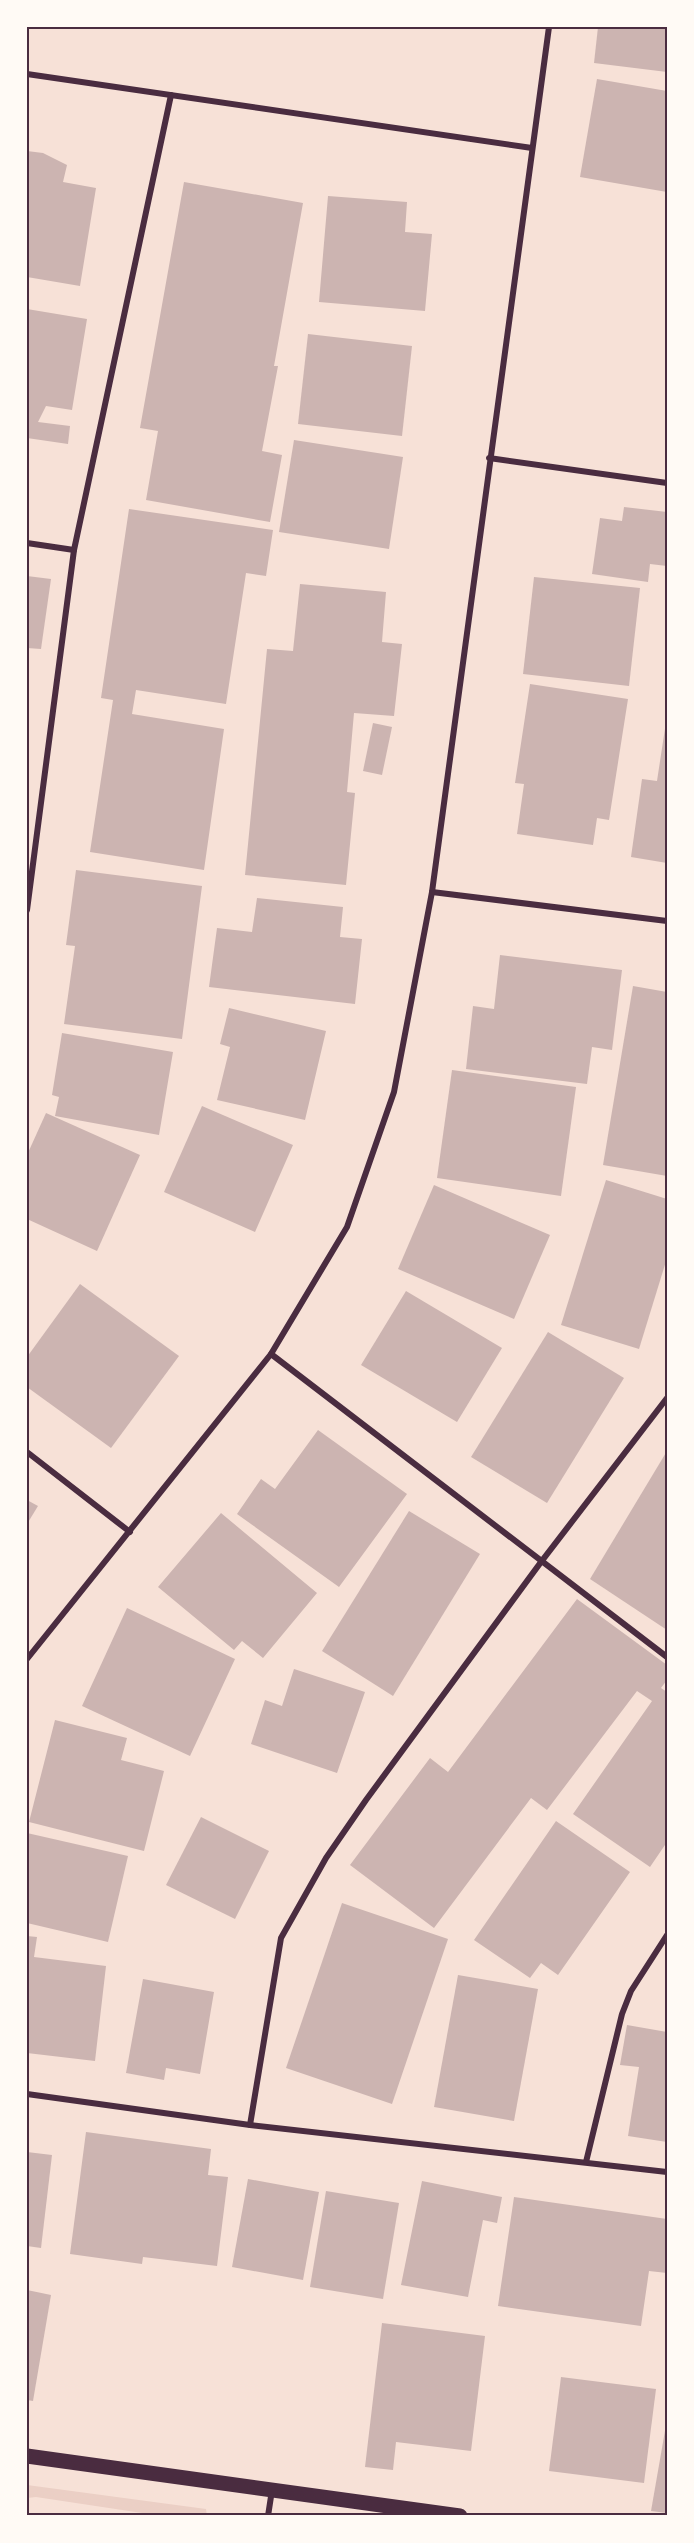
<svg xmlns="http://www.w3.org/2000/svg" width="694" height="2543" font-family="Merriweather,serif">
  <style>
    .green { fill: #ebcfc5 }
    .building { fill: #ccb4b1 }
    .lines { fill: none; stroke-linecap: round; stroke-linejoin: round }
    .minor { stroke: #4a2c40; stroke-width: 6 }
    .primary { stroke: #4a2c40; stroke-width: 15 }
    .neatline { fill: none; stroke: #4a2c40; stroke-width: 2 }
  </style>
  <rect width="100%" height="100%" fill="#f7e1d7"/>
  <polygon class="green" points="27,2485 206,2509 207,2516 162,2516 36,2497 27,2498"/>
  <g class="building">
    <polygon points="598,27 667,27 667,72 594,63"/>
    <polygon points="597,79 667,91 667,192 580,177"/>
    <polygon points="27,151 43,153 67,165 63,182 96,188 80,286 27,277"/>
    <polygon points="184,182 303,203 274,366 278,366 262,451 282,455 270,522 146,500 158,431 140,428"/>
    <polygon points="328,196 407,202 405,232 432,234 425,311 319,302"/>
    <polygon points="27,309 87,319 72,410 46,406 38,422 70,426 68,444 27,438"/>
    <polygon points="308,334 412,346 402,436 298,424"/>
    <polygon points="294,440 403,457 389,549 279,532"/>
    <polygon points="624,507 667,512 667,566 650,564 648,582 592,574 600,518 622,521"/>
    <polygon points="129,509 273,530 266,576 246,573 226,704 136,690 132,714 224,729 204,870 90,852 113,700 101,698"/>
    <polygon points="27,576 51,579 41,649 27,648"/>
    <polygon points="534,577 640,588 629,686 523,674"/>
    <polygon points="300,584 386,592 382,642 402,644 394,716 354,713 347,792 355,793 346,885 245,875 267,649 293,651"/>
    <polygon points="530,684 628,699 609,820 597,818 593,845 517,834 524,784 515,783"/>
    <polygon points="666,722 667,723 667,863 631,857 642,779 657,781"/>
    <polygon points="373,723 392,727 382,775 363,771"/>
    <polygon points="76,870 202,886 182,1039 64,1024 75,946 66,945"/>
    <polygon points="257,898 343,907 340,937 362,939 355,1004 209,987 217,928 252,932"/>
    <polygon points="500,955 622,970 612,1050 592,1047 587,1084 466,1069 473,1006 494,1009"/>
    <polygon points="633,986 667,992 667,1176 603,1165"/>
    <polygon points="229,1008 326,1031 305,1120 217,1100 230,1047 220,1044"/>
    <polygon points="62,1033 173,1052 159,1135 55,1116 59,1097 52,1095"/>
    <polygon points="452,1070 576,1087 561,1196 437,1178"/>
    <polygon points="202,1106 293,1145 255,1232 164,1192"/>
    <polygon points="46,1113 140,1155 97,1251 27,1219 27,1155"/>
    <polygon points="606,1180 667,1199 667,1258 639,1349 561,1325"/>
    <polygon points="434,1185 550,1235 514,1319 398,1269"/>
    <polygon points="80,1284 179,1356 111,1448 27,1387 27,1357"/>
    <polygon points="406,1291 502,1348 457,1422 361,1365"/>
    <polygon points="548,1332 624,1378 547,1503 471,1457"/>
    <polygon points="318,1430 407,1494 339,1587 237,1514 261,1479 275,1489"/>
    <polygon points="667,1451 667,1630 590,1579"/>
    <polygon points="27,1500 38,1506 27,1524"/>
    <polygon points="409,1511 480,1554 393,1696 322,1651"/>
    <polygon points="221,1513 317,1593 263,1658 242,1641 234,1650 158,1587"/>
    <polygon points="577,1599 667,1665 667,1680 661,1688 667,1692 667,1842 650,1867 573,1814 652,1701 637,1691 547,1810 531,1798 434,1928 350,1865 430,1758 448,1772"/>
    <polygon points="127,1608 235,1659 190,1756 82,1706"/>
    <polygon points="294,1669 365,1692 337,1773 251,1744 265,1700 282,1706"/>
    <polygon points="55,1720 127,1738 121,1760 164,1771 144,1851 29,1822"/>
    <polygon points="201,1817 269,1851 235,1919 166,1885"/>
    <polygon points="556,1821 630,1872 558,1975 541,1963 530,1978 474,1940"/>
    <polygon points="27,1833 128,1856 108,1942 27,1923"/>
    <polygon points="342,1903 448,1939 392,2104 286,2068"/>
    <polygon points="27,1936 37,1937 34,1957 106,1966 95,2061 27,2053"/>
    <polygon points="458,1975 538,1989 514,2121 434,2107"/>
    <polygon points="143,1979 214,1992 200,2074 166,2068 164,2080 126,2073"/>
    <polygon points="627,2025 667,2032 667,2142 628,2136 639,2067 620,2065"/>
    <polygon points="86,2132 211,2149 208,2175 228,2177 217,2266 143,2257 142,2264 70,2254"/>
    <polygon points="27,2152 52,2155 41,2248 27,2246"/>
    <polygon points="248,2179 319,2192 303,2280 232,2267"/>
    <polygon points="422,2181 502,2197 497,2223 483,2220 468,2297 401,2285"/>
    <polygon points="326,2191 399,2203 383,2299 310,2287"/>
    <polygon points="514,2197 667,2219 667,2273 649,2271 641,2326 498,2306"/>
    <polygon points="27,2290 51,2295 33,2401 27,2400"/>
    <polygon points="382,2323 485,2336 471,2451 396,2442 393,2470 365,2467"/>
    <polygon points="561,2377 656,2389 644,2483 549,2471"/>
    <polygon points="666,2425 667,2425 667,2513 651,2511"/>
  </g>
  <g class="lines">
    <g class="minor">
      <polyline points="27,74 532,148"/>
      <polyline points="489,458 667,483"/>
      <polyline points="27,543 74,550"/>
      <polyline points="432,892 667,921"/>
      <polyline points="27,910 74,550 171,95"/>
      <polyline points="271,1354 667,1657"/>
      <polyline points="27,1452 130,1532"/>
      <polyline points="27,1659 271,1354 347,1227 394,1092 432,892 549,27"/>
      <polyline points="27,2094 250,2125 667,2172"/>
      <polyline points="250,2125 281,1938 326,1858 366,1800 541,1562 667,1398"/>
      <polyline points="586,2162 622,2014 631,1991 667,1935"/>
      <polyline points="268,2516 272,2490"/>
    </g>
    <polyline class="primary" points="27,2456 460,2516"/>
  </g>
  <rect width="694" height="2543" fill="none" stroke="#fffaf5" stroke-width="57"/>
  <rect x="28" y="28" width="638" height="2486" class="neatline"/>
</svg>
